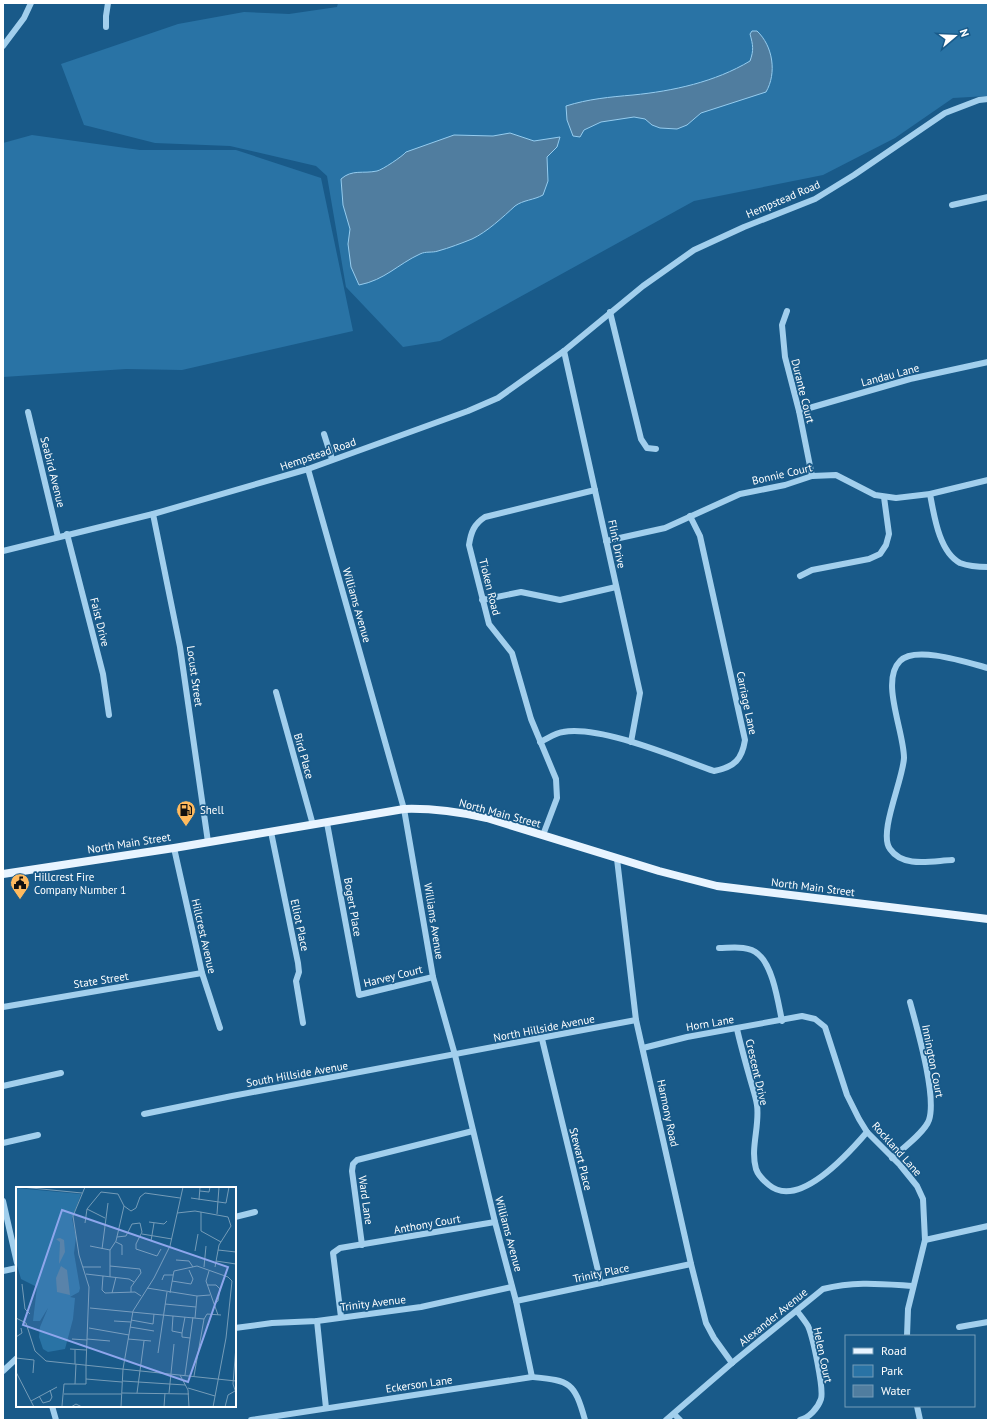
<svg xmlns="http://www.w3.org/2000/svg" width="991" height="1423" font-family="'PT Sans',sans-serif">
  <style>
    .green { fill: #2973a5 }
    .water { fill: #507d9f; stroke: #95ccef }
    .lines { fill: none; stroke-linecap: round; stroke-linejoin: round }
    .minor { stroke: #a2cfed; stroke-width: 6 }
    .major { stroke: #e8f4ff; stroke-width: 8 }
    .labels { text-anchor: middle; stroke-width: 3.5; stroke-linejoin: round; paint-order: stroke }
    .street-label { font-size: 11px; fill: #fff; stroke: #195a89 }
    .poi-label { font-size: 11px; fill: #fff; stroke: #195a89; text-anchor: start }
    .inset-river { fill: none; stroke: #507d9f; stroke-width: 2 }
    .inset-road { fill: none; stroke: #759cb8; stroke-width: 1 }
    .view { fill: #8ea6ec; fill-opacity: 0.15; stroke: #8ea6ec; stroke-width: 2 }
    .inset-edge { fill: none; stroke: #fff; stroke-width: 2 }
  </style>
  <rect width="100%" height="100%" fill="#195a89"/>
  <g class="green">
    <polygon points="338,3 988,3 988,96 953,98 895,138 823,175 694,201 440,341 403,347 346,287 327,176 316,166 230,146 155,143 84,125 61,64 178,24 244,12 289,14 337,7"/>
    <polygon points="32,135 140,150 236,150 321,178 353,331 182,370 126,369 3,377 3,143"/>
  </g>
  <g class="water">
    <path d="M752,31H757C773,46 777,73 766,92L701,113L687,125L677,129L660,128L652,125L645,119L634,117L601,122L584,130L580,137L573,136L567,120L566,106C588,99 610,97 633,95C673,91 715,82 750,61C754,50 753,45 750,34Z"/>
    <path d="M510,133L534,141L560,137L557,147L547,157L548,181L543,195C534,200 523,200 515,206C503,217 487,232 472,239C462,243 449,248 438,251C432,253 426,251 420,254C398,264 385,280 359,285L351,267L348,244L350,229L343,205L341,179C352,169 363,174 377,171C382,170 403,156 406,152L454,135L493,136Z"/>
  </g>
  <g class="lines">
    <g class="minor">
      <polyline points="106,27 106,16 108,3"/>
      <polyline points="3,46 24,18 31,3"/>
      <polyline points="952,205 988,197"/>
      <polyline points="787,311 782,325 785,357 799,411 812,476"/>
      <polyline points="610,312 641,439 647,448 656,449"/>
      <polyline points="564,351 640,693 631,742"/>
      <polyline points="799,411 910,379 988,362"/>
      <polyline points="28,412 58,537"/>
      <polyline points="324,434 332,459"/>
      <polyline points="308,469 404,809 433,977 455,1055 495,1222 516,1301 532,1377"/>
      <path d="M930,494C934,515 939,552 960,563C968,566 980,567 988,567"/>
      <polyline points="153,514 180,647 208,842"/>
      <polyline points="67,534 103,674 109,715"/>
      <polyline points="606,541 665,528 740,494 785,485 812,476 836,475 875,495 896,498 930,494 988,480"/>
      <polyline points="3,551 153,514 308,469 468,411 498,398 564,351 643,286 694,250 744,227 815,199 854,175 945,113 979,100 988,99"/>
      <polyline points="800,576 812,570 869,559 880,554 886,545 889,534 884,497"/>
      <polyline points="482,600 521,592 560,600 616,587"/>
      <polyline points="276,692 313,825"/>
      <path d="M540,742C547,739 555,733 563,732C600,725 677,758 714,771C735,767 742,759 745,740L700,536L690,516"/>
      <polyline points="327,823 359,995 433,977"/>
      <polyline points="271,832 298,963 299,972 296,981 303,1023"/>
      <path d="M543,835L557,798L556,779L531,719L512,653L489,624L469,545C471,532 474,524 485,517L595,490"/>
      <polyline points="174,848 202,973 220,1028"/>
      <polyline points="617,859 636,1020 691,1264 706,1323 714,1338 732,1363"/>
      <path d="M952,860C931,861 903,868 890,849C878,833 903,780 904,758C904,731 880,681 900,661C915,645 969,663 988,668"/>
      <path d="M719,948C731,948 748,945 758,954C773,966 778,1002 782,1021"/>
      <polyline points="3,1007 202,973"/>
      <path d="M737,1029C741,1047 746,1064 751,1082C753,1089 756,1098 757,1105C760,1126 750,1148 756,1169C758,1175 764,1181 769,1185C799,1210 849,1153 867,1132"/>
      <polyline points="542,1039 601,1283"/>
      <polyline points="643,1048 687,1037 802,1016 815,1019 825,1027 847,1095 859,1119 867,1132 900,1165 917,1186 923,1199 925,1240 908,1309 907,1336"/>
      <polyline points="3,1086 61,1073"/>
      <polyline points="144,1114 232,1096 636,1020"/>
      <polyline points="3,1143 38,1135"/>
      <path d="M892,1158C902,1149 925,1132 929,1120C937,1096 917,1028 910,1002"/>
      <polyline points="3,1201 17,1263"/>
      <polyline points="235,1217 255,1212"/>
      <polyline points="925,1240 988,1226"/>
      <polyline points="362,1245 352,1171 353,1164 357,1160 473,1131"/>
      <polyline points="3,1271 17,1268"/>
      <polyline points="516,1301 691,1264"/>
      <path d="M797,1311C801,1316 805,1321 808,1326C813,1337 824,1389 821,1399C818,1408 809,1418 800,1420"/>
      <polyline points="341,1317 333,1253 340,1248 495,1222"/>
      <polyline points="317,1321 326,1408"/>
      <polyline points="959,1327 988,1322"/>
      <polyline points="235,1328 272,1323 317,1321 421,1307 512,1287"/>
      <polyline points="3,1371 17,1358"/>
      <polyline points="52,1406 56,1420"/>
      <polyline points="917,1406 920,1420"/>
      <polyline points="674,1414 680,1420"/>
      <path d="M251,1420L532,1377C570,1381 574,1381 585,1420"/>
      <path d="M666,1420L732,1363L823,1289C855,1281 881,1284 913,1286"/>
    </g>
    <path class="major" d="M3,874L174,848L404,809C433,808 459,812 487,818L659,871L717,886L988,919"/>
  </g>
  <defs>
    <g id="fuel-pin" transform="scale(1)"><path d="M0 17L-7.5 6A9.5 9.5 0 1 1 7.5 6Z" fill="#ffba5e" stroke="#195a89"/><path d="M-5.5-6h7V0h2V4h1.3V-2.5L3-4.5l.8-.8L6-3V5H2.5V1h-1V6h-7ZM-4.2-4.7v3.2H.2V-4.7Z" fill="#111"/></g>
    <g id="civic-pin" transform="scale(1)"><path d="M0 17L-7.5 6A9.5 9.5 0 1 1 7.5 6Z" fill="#ffba5e" stroke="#195a89"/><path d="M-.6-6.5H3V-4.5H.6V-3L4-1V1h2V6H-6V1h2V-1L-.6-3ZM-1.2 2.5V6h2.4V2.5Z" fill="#111"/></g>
  </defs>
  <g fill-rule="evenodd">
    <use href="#fuel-pin" x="186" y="810"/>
    <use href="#civic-pin" x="20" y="883"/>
  </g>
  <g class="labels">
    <g class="street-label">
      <text transform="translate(783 199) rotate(-23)" y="4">Hempstead Road</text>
      <text transform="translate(890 375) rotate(-15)" y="4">Landau Lane</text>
      <text transform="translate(803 391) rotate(76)" y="4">Durante Court</text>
      <text transform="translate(318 454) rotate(-19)" y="4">Hempstead Road</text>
      <text transform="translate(53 472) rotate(76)" y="4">Seabird Avenue</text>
      <text transform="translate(782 474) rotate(-13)" y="4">Bonnie Court</text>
      <text transform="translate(617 544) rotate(78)" y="4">Flint Drive</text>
      <text transform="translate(490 587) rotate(76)" y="4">Tioken Road</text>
      <text transform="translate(357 605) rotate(74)" y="4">Williams Avenue</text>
      <text transform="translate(100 622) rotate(76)" y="4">Faist Drive</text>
      <text transform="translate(195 676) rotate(82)" y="4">Locust Street</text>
      <text transform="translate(747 703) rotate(78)" y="4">Carriage Lane</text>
      <text transform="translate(304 756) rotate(74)" y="4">Bird Place</text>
      <text transform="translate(500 813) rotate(15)" y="4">North Main Street</text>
      <text transform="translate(129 843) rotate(-9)" y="4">North Main Street</text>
      <text transform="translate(813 887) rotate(7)" y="4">North Main Street</text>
      <text transform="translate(353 907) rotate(80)" y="4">Bogert Place</text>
      <text transform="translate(434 921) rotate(81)" y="4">Williams Avenue</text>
      <text transform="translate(300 925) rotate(78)" y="4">Elliot Place</text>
      <text transform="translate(204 936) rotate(77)" y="4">Hillcrest Avenue</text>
      <text transform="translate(393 976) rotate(-14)" y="4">Harvey Court</text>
      <text transform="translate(101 980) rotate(-9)" y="4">State Street</text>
      <text transform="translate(710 1023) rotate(-10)" y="4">Horn Lane</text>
      <text transform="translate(544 1028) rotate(-11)" y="4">North Hillside Avenue</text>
      <text transform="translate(933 1061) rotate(79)" y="4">Innington Court</text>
      <text transform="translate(757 1072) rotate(77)" y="4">Crescent Drive</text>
      <text transform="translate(297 1074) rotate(-10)" y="4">South Hillside Avenue</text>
      <text transform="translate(668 1113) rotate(78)" y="4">Harmony Road</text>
      <text transform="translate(897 1149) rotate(48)" y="4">Rockland Lane</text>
      <text transform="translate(581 1159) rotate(76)" y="4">Stewart Place</text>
      <text transform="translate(366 1200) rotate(82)" y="4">Ward Lane</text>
      <text transform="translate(427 1224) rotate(-10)" y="4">Anthony Court</text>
      <text transform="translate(509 1234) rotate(75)" y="4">Williams Avenue</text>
      <text transform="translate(601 1273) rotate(-12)" y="4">Trinity Place</text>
      <text transform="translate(373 1303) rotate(-7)" y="4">Trinity Avenue</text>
      <text transform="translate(773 1317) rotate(-39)" y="4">Alexander Avenue</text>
      <text transform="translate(823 1355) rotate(78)" y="4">Helen Court</text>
      <text transform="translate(419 1384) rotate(-8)" y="4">Eckerson Lane</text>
    </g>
    <g class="poi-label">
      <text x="200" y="814">Shell</text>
      <text x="34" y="881">Hillcrest Fire<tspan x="34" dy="13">Company Number 1</tspan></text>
    </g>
  </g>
  <g transform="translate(16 1187)">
    <rect width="220" height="220" fill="#195a89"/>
    <path d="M0,1L65,7L56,32L60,50L58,66L64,101L63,105L54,110L59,111L57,132L49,162L32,165L27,162L23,150L24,140L32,121L24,134H17L21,100L5,92L0,75Z" fill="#2973a5"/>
    <path d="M44,51L48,53L49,65L43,77L44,55L40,52ZM45,79L51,83L54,108L41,105L40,91Z" fill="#507d9f"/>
    <path class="inset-river" d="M27,220H41"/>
    <path class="inset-road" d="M5,0L66,6M69,0L57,29L63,68L73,100L70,178M184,4L193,5L194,0M175,11L210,16L213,0M183,13L184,0M71,22L89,31M185,25V44L205,55M161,26L179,24L212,30L215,39L203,58L199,80M201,27L203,0M133,35L148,37L151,34M69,36L71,22L85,5L102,7L108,19L115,24L120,21L124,10L129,6L164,11M126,47L156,52M101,50L110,49L116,37L124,36L126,45L120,57V62L141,69L145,62M135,54L138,36M100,55L106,58V68M74,59L94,63M86,62L92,16M202,63L220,65M179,64L182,47M160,73L173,74L177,80M200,74L220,77M94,79L124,82L125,86L115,100V105M67,80H85M188,80L190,59M193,84L190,94L202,128M70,87L113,92L118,95M87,89L86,103L89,106L119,105L125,109M94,90V63L100,54L108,19M146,93L148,88H157M156,94L175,97L177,92L173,83M6,97L9,122L14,127M191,98H200L204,102L202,114L198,117M131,101L181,109L194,108M96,106L100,90M154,106L158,84L181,79L212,90L216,94L210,151L197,220M149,117L180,120M74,121L188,132M157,129L156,144L166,146M0,131L10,136L19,164L30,174L220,194M179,131L181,109M115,133L137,137L138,127M98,134L115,135M114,140L138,144M73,141L113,148M166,146L169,130M166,146V150L174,151M0,150L6,146L5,141M56,152L71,153M71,152L94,154M112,152L135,154M220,159L217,197L220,206M54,162L70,163M59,163V177M142,166L151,105M0,171L18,173L17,186M0,185L18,220M164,188L172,203L173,220M169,188L177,130M178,189L188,132L191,127L205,128M70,192L106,195M107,194L169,198M59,197L60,177M172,201L199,209M106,206L173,207M121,206L128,154M153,206L158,157M48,207H105M23,209L27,216L34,214L36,210L34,203M15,214L41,200M46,219L48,197H70V178M55,220L60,217L66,220M105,220L107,182L117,124L138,91L154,59L167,0M148,220L149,206M209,220L212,208L219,204"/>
    <path class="view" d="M46,23L212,80L172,195L7,138Z"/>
    <rect width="220" height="220" class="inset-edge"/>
  </g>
  <rect width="991" height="1423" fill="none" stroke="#ffffff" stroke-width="8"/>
  <rect x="845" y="1335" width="130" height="72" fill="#195a89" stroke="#759cb8"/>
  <rect x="853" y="1348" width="20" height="6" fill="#e8f4ff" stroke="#759cb8"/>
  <text x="881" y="1355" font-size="12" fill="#ffffff">Road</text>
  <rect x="853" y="1365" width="20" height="12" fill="#2973a5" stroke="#759cb8"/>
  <text x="881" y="1375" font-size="12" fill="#ffffff">Park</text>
  <rect x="853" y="1385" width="20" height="12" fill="#507d9f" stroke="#759cb8"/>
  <text x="881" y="1395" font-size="12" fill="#ffffff">Water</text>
  <g transform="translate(955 36) rotate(71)" stroke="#195a89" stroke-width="3" paint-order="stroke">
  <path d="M0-3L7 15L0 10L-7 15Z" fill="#ffffff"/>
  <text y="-6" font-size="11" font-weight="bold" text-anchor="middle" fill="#ffffff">N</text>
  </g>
</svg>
